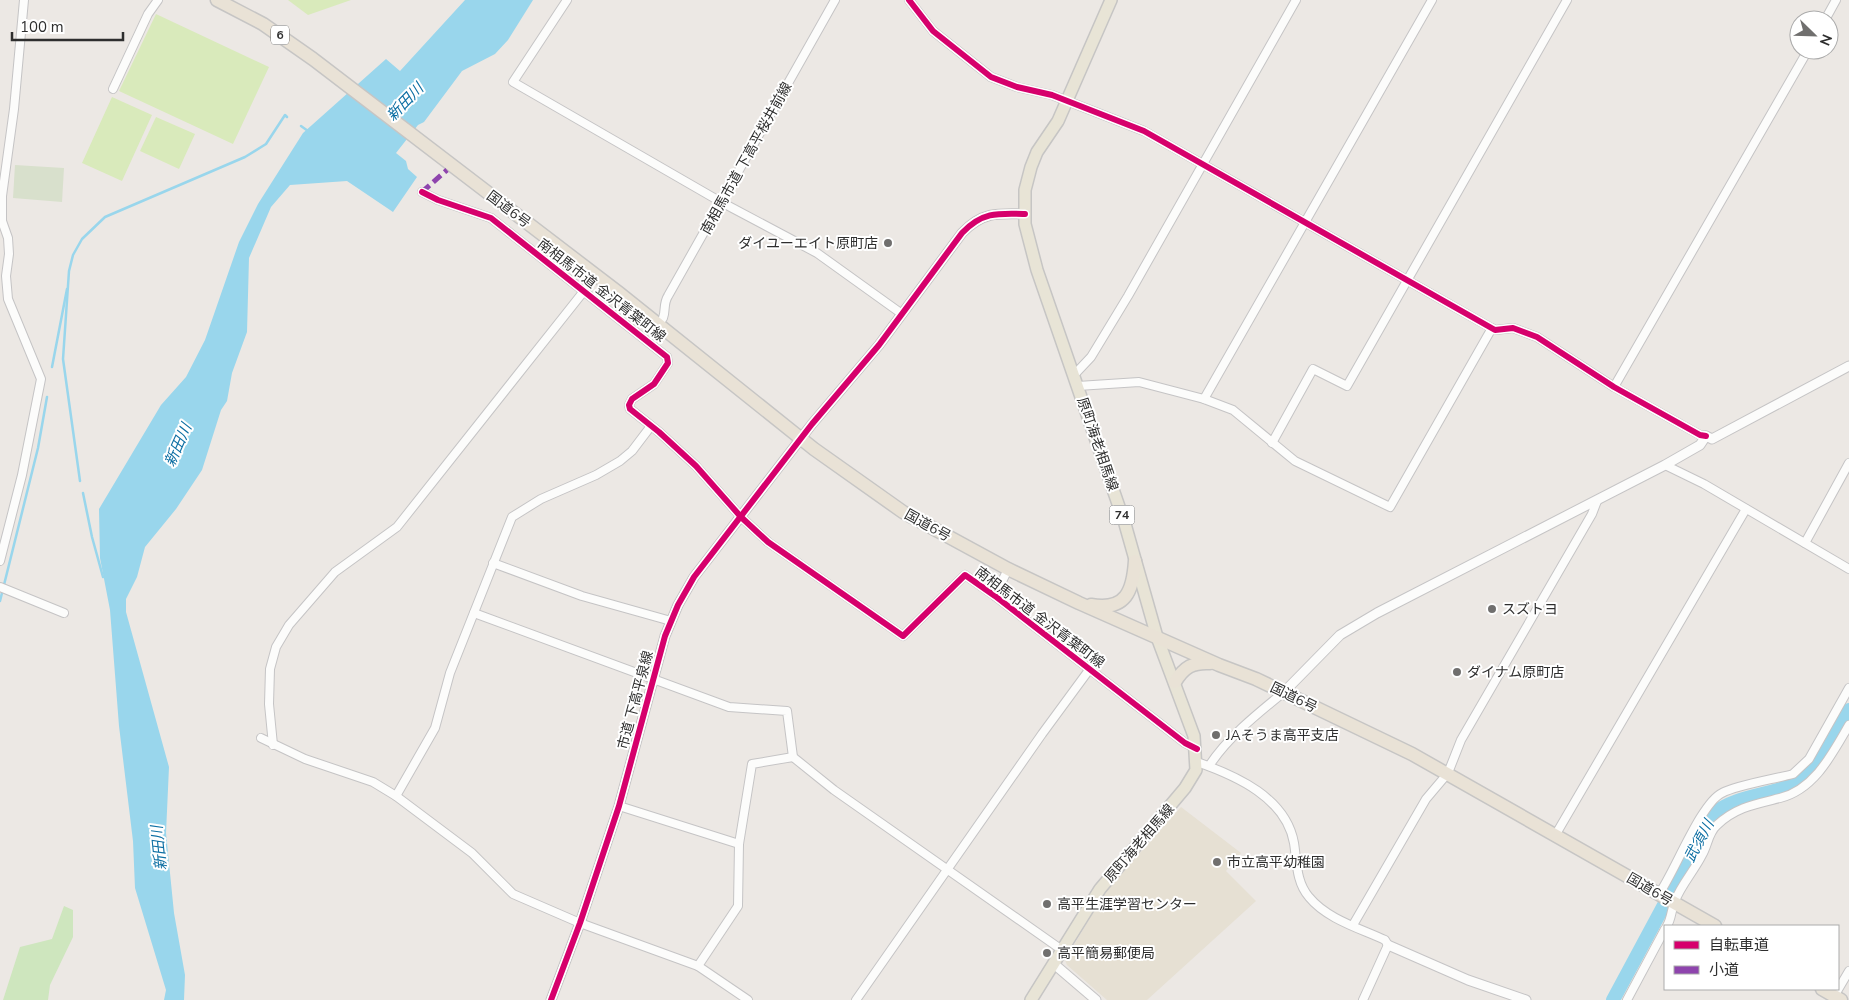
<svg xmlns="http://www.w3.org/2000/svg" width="1849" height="1000" font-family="'Nunito Sans','Noto Sans JP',sans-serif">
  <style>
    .education { fill: #e6e0d3 }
    .green { fill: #cee6be }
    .cemetery { fill: #d8e0cc }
    .pitch { fill: #d9eabb }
    .water { fill: #99d6ec }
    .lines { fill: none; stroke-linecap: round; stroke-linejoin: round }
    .stream { stroke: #99d6ec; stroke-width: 2.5 }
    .river { stroke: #99d6ec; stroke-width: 14 }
    .minor-tunnel { stroke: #c6c3c0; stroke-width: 8; stroke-dasharray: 8 4; stroke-linecap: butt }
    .minor-casing { stroke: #c5c4c5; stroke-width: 10 }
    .tertiary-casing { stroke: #c5c4c5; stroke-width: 11 }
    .primary-casing { stroke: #c6c5c4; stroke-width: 14 }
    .trunk-casing { stroke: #c6c5c4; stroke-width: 15 }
    .minor { stroke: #fcfcfb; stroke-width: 8 }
    .tertiary { stroke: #fcfcfb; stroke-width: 9 }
    .primary { stroke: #e8e4d6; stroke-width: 11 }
    .trunk { stroke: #e9e2d6; stroke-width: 12 }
    .quiet { stroke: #8e44ad; stroke-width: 5; stroke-dasharray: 10 5; stroke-linecap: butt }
    .cycleway-casing { stroke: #fff; stroke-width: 9 }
    .cycleway { stroke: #d6006c; stroke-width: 6 }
    .poi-dot { fill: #706f6e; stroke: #fff; stroke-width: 2 }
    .labels { text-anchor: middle; stroke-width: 4; stroke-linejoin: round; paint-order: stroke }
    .shield { fill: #fff; stroke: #6d6d6d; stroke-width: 1 }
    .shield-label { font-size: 12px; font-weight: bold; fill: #2e2e2e }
    .street-label { font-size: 14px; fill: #2e2e2e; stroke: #fff }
    .poi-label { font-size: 14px; fill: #2e2e2e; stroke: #fff; text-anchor: start }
    .water-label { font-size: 15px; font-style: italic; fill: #0d6fa3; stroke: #fff }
  </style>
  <rect width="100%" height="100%" fill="#ece8e4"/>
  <polygon class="education" points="1181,807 1241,853 1226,871 1256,901 1147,1000 1107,1000 1067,965 1065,960 1106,891"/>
  <polygon class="green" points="64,906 73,910 73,937 50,985 48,1000 3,1000 20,947 52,939"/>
  <polygon class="cemetery" points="15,165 64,168 62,202 13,198"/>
  <g class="pitch">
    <polygon points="288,0 351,0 308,15"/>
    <polygon points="156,14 269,67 233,144 119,91"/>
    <polygon points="112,97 152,115 122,181 82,163"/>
    <polygon points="156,117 195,134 179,169 140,151"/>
  </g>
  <polygon class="water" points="465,0 533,0 508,40 495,54 462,71 424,122 418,125 396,153 406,161 408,169 417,177 393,212 347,181 290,185 271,207 249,258 247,332 232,373 227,401 221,410 202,470 176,509 145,547 137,577 126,599 126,612 169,767 166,833 174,913 185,975 184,1000 164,1000 166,990 135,888 133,841 119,726 110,610 100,558 99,509 161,405 186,377 205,340 239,242 258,204 303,133 386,59 400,71"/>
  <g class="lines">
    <g class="stream">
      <polyline points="301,126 308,131"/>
      <polyline points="52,367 67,289"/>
      <polyline points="80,481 63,359 69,271 73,255 82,239 105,217 245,157 266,144 285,115 287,117"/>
      <polyline points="83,493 92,537 103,577"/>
      <polyline points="0,601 38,448 47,397"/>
    </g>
    <path class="river" d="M1613,1000L1713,814C1737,795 1768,796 1795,784C1821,772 1835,734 1849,710"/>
    <polyline class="minor-tunnel" points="652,335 660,322"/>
    <g class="minor-casing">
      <g id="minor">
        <polyline points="567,0 513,82 721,202 817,253 902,314"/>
        <polyline points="909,0 933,31 991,77 1017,87 1052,95 1144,131 1495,330 1513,328 1537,337 1614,387 1700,435 1706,436"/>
        <polyline points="1825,20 1836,0"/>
        <polyline points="113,89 148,14 158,0"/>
        <polyline points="422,192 438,200 491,218 667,357 668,363 654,384 632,399 629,405 630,409 659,432 696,466 741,517 768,542 903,636 965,575 995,596 1185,743 1197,749"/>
        <path d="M663,318C666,310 663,304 668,296L835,0"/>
        <polyline points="1074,375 1091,357 1128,296 1296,0"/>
        <polyline points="1078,386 1139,382 1204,399 1233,410 1295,461 1390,507 1492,328"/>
        <polyline points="1614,387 1808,50"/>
        <polyline points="1204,399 1432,0"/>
        <polyline points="1272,443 1313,369 1347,386 1567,0"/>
        <polyline points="1665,465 1704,484 1849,569"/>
        <polyline points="1805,543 1849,463"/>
        <polyline points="0,561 22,475 41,379 8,299 6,276 9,254 8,238 2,221 2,196 14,109 24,0"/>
        <polyline points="493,563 582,596 671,621"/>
        <polyline points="0,587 64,613"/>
        <polyline points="995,596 1008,569"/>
        <polyline points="474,613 729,707 787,711 793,757 834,790 1062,950"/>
        <polyline points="261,738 305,759 373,782 396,796 472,853 513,894 580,923 698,966 748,1000"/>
        <polyline points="273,745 269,704 270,669 276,647 289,625 335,572 397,527 584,291"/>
        <path d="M1197,762C1237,776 1286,798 1294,843C1297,862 1296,882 1309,897C1327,919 1359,928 1385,940L1388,945L1363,1000"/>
        <path d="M1209,766C1228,737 1257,714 1284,692"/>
        <polyline points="396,796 435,728 450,673 512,517 541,499 596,475 620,461 632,451 651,426"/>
        <polyline points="619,806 739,844"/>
        <polyline points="1556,834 1746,509"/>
        <path d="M1659,894C1675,871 1701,803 1722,793C1737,785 1775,779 1793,774L1809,759L1849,688"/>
        <polyline points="1353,925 1426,799 1448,773 1461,740 1592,514 1597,501"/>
        <path d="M1667,926C1672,917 1671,910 1675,901C1681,885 1694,871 1702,855C1708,845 1708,833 1717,825C1736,807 1756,804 1780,798C1815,789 1832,754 1849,725"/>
        <polyline points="698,966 738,906 739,844 752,764 793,757"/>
        <polyline points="1833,998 1849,971"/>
        <polyline points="856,1000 1042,734 1089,670"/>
        <polyline points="1627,1000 1665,929"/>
      </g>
    </g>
    <g class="tertiary-casing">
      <g id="tertiary">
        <polyline points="1284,692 1340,635 1377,613 1665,465 1700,445 1706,436 1712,439 1849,366"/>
        <polyline points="1388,945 1468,980 1526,1000"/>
        <polyline points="1054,964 1096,1000"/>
        <path d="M551,1000L580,923L619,806L665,636L678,605L694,577L812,424L879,345L962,233C982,212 997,213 1025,214"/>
      </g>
    </g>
    <g class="primary-casing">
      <polyline id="primary" points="1031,1000 1100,889 1185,788 1196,770 1194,736 1157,637 1125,524 1037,270 1025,224 1025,190 1031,167 1037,152 1058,121 1111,0"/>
    </g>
    <g class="trunk-casing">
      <g id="trunk">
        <polyline points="217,0 263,24 313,59 619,293 814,449 903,512 1008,569 1079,603 1219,665 1256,679 1412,754 1715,926"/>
        <path d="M1091,605C1126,611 1133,591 1135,561"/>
        <path d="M1175,682C1184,667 1193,662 1210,663"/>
        <polyline points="1822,989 1841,1000"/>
      </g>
    </g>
    <use href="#minor" class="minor"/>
    <use href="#tertiary" class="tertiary"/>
    <use href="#primary" class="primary"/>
    <use href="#trunk" class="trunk"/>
    <polyline class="quiet" points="422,192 447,170"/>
    <g class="cycleway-casing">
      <g id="cycleway">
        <polyline points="909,0 933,31 991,77 1017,87 1052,95 1144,131 1495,330 1513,328 1537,337 1614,387 1700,435 1706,436"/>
        <polyline points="422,192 438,200 491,218 667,357 668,363 654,384 632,399 629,405 630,409 659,432 696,466 741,517 768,542 903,636 965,575 995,596 1185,743 1197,749"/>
        <path d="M551,1000L580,923L619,806L665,636L678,605L694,577L812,424L879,345L962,233C982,212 997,213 1025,214"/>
      </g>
    </g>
    <use href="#cycleway" class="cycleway"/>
  </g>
  <g class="poi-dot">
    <circle cx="888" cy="243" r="5"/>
    <circle cx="1492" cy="609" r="5"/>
    <circle cx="1457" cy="672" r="5"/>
    <circle cx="1216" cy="735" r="5"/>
    <circle cx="1217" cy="862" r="5"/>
    <circle cx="1047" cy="904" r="5"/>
    <circle cx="1047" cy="953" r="5"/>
  </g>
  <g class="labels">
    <g class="shield">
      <rect x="271" y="25.5" width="18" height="19" rx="4"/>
      <rect x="1109.5" y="505.5" width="25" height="19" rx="4"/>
    </g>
    <g class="shield-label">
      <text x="280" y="39">6</text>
      <text x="1122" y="519">74</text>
    </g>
    <g class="street-label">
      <text transform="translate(746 158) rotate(-61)" y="5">南相馬市道 下高平桜井前線</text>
      <text transform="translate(509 209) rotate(37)" y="5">国道6号</text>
      <text transform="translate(602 290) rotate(38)" y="5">南相馬市道 金沢青葉町線</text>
      <text transform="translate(1098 444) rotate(71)" y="5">原町海老相馬線</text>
      <text transform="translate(928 525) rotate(29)" y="5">国道6号</text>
      <text transform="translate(1040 617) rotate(37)" y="5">南相馬市道 金沢青葉町線</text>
      <text transform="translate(1294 697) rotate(26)" y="5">国道6号</text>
      <text transform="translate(635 700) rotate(-75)" y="5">市道 下高平泉線</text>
      <text transform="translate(1139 843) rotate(-49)" y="5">原町海老相馬線</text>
      <text transform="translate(1650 889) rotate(30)" y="5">国道6号</text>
    </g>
    <g class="poi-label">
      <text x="878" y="248" text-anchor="end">ダイユーエイト原町店</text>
      <text x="1502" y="614">スズトヨ</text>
      <text x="1467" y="677">ダイナム原町店</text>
      <text x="1226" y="740">JAそうま高平支店</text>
      <text x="1227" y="867">市立高平幼稚園</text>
      <text x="1057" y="909">高平生涯学習センター</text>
      <text x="1057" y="958">高平簡易郵便局</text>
    </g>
    <g class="water-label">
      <text transform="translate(405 102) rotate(-46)" y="5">新田川</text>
      <text transform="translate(178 445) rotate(-66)" y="5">新田川</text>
      <text transform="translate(1699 841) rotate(-62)" y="5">武須川</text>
      <text transform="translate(159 848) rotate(-96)" y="5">新田川</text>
    </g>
  </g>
  <rect x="1664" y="925" width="175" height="65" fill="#ffffff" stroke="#ababab"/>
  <rect x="1674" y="941" width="25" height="8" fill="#d6006c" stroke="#ababab"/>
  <text x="1709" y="950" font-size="15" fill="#2e2e2e">自転車道</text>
  <rect x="1674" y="966" width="25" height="8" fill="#8e44ad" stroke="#ababab"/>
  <text x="1709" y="975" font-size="15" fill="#2e2e2e">小道</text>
  <g transform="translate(1814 35) rotate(113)"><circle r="24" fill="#ffffff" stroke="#ababab"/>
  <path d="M0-4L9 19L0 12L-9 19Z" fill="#706f6e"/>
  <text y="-8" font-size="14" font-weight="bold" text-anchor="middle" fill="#2e2e2e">N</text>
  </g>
  <path d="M12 32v8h111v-8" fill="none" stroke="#2e2e2e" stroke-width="2.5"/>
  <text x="20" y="32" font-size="15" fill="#2e2e2e" stroke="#ffffff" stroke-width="4" paint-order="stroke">100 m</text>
</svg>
